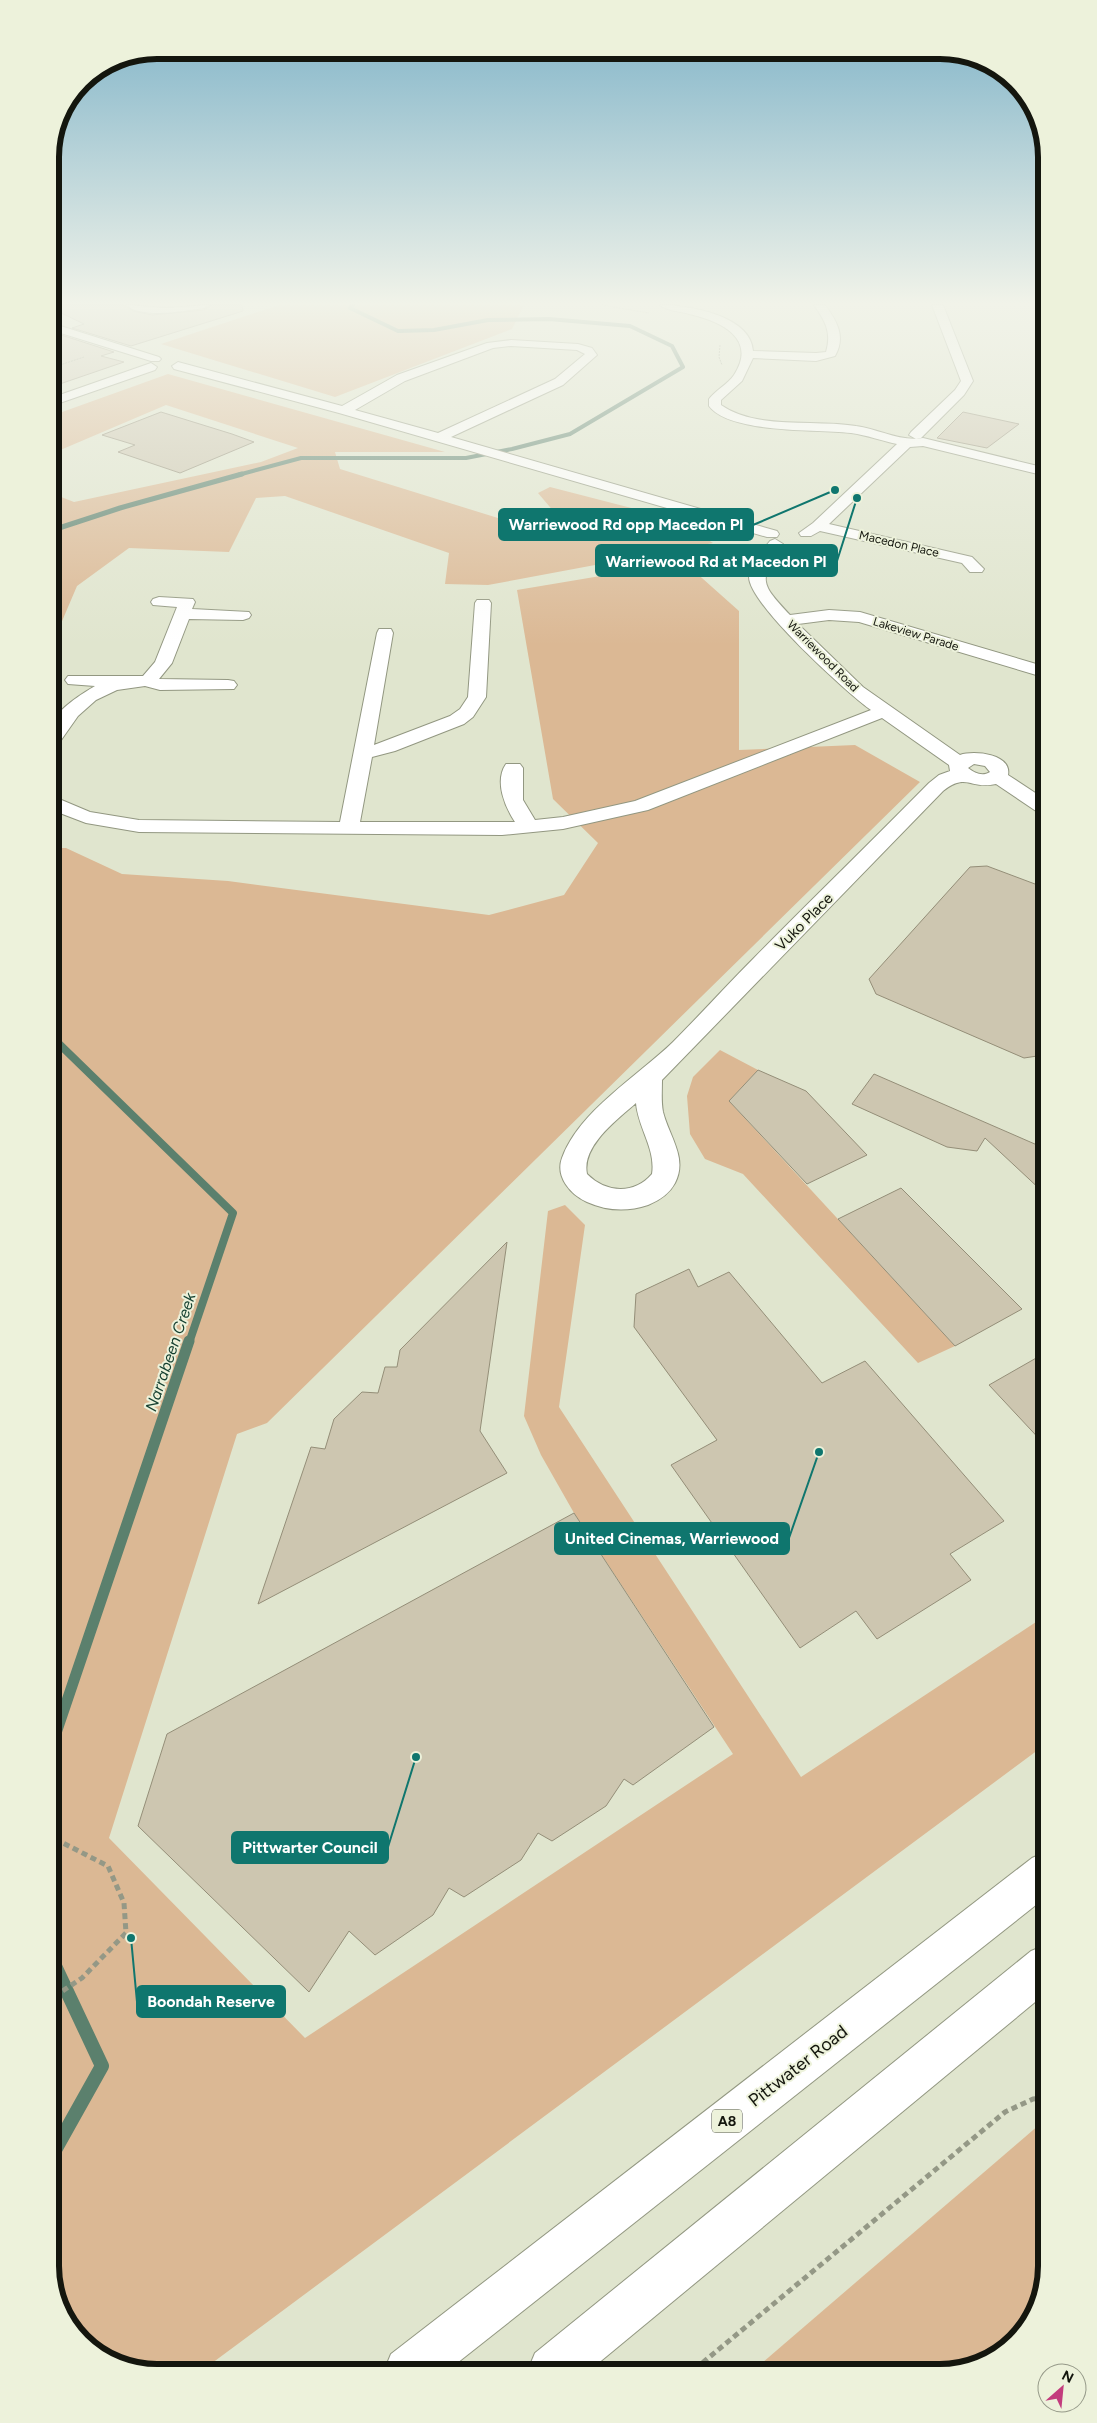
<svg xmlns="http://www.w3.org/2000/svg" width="1097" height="2423" font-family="Figtree,sans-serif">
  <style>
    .green { fill: #dbb894 }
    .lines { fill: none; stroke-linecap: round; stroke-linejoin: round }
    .stream-far4 { stroke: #5b806d; stroke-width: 4 }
    .stream-far3 { stroke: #5b806d; stroke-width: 5 }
    .stream-far2 { stroke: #5b806d; stroke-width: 8 }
    .stream-far1 { stroke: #5b806d; stroke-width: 11 }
    .stream { stroke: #5b806d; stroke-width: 14 }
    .building { fill: #cdc6b0; stroke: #948e78 }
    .minor-casing { stroke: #929781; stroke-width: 2 }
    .highway-casing { stroke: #929781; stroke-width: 2 }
    .path-far1 { stroke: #949886; stroke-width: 1; stroke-dasharray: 2 1; stroke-linecap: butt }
    .path { stroke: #949886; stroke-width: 5; stroke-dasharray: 6 4; stroke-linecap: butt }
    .minor { fill: #fff; fill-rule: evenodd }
    .highway { fill: #fff; fill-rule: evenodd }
    .labels { text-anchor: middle; stroke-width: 4; stroke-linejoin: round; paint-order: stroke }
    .far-street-label { font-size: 12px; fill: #14160e; stroke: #edf2db }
    .shield { fill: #edf2db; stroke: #55584c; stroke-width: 1 }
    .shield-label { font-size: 14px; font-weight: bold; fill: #14160e }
    .street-label { font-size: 15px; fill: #14160e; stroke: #edf2db }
    .water-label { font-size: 16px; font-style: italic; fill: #143f2f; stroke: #edf2db }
    .near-street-label { font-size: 18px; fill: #14160e; stroke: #edf2db }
    .rim { fill: none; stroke: #14160e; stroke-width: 6 }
    .leader { fill: none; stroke: #0f766e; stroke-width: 2 }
    .callout-dot { fill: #0f766e; stroke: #edf2db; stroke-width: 2 }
    .callout { fill: #0f766e; stroke: #0f766e; stroke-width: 2 }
    .callout-label { font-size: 16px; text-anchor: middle; font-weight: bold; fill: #fff }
  </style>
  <rect width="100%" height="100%" fill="#e0e5ce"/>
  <g class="green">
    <polygon points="279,305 524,305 512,329 335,397 161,344"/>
    <polygon points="168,374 445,452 335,452 340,469 556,536 566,526 538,493 550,487 674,519 713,543 488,585 445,584 449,553 285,496 256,498 229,552 129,548 77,586 51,647 51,493 74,502 261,462 298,448 166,405 51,454 51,416"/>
    <polygon points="684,562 739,611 739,750 855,745 920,782 267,1423 237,1434 109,1838 305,2038 733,1754 574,1513 541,1455 524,1416 548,1211 565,1205 585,1225 559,1407 801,1777 1045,1616 1046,1744 200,2372 149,2373 92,2351 56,2301 52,848 66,848 122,874 228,881 489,915 564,895 598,843 553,799 517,590"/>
    <polygon points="720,1050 758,1070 729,1101 955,1346 918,1363 743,1174 705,1159 690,1134 687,1096 693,1077"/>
    <polygon points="1047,2118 1047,2267 1029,2326 975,2367 755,2369"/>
  </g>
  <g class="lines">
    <polyline class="stream-far4" points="238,475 301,458 466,458 512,449 570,434 683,367 672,346 630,326 549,319 488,320 434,330 398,331 350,308 353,305"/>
    <polyline class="stream-far3" points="51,533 62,527 120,508 242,474"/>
    <polyline class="stream-far2" points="53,1038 233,1213 189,1343"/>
    <polyline class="stream-far1" points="54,1739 189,1341"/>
    <polyline class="stream" points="55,1966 102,2066 55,2150"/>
  </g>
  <g class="building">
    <polygon points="51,305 124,305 133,311 152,315 204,310 211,305 242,305 243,311 131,346 72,328 84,324 51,308"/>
    <polygon points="55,333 114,352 101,356 124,362 51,387 51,335"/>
    <polygon points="161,412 232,434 254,442 180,473 118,452 135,445 102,435"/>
    <polygon points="963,412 1019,424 987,448 937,438"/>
    <polygon points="987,866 1043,887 1044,1055 1024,1058 876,994 869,979 970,867"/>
    <polygon points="758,1070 806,1091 867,1155 807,1184 729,1101"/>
    <polygon points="874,1074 1044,1148 1044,1193 985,1138 977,1151 947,1147 852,1104"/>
    <polygon points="901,1188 1022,1309 955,1346 838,1219"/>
    <polygon points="507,1242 480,1431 507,1473 258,1604 311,1447 325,1449 334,1419 362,1392 378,1393 385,1367 397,1367 400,1350"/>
    <polygon points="689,1269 698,1287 729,1272 822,1383 865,1361 1004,1521 950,1554 971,1580 877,1639 856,1611 800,1648 671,1465 717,1440 634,1327 636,1294"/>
    <polygon points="1045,1353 1045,1445 989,1385"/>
    <polygon points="574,1513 714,1727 633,1785 624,1779 606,1806 552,1841 538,1833 521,1860 464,1897 449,1888 433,1915 375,1955 349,1931 309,1992 138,1826 167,1734"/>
  </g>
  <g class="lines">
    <g class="minor-casing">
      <g id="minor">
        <path d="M126,305L166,308L209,305L204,308C184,311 142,319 126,305Z"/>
        <path d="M660,305C687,305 751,315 753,351L816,353L826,352C832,332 825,321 814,305H825C837,321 846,337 835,356L816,361L753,358L742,381L721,400V405C757,430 814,419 856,426C878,429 901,442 923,438L1042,467V475L923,446L910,447L829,524L972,557L984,569L982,572H970L962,563L820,531L811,536H801L799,533L813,523L897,444C882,441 867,435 851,433C818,429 730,434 709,406V399C716,390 728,384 734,375C758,338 720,321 689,314C680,311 667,311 660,305Z"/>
        <polygon points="932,305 943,305 973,381 964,395 921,438 916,439 909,435 911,432 955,390 961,381"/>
        <polygon points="51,323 159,357 161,359 159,361 151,361 51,330"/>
        <path d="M511,340L578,344L592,348L597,355L563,385L451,437L777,531L779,534L777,537H767L339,413L174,369L172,366L178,362L342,406L397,375L487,343ZM511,346L577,350L585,354L555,379L438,433L355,410L405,381L493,348Z"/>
        <polygon points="151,363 157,367 155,370 51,406 51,398"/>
        <path d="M775,539L783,544C758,580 760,583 790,615L829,610L860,612L1043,666V677L859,622L829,620L798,624L863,687L960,755C974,750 1012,754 1008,775L1043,798V813L1036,811L996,784C970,790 967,772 943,791L662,1080C662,1090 661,1101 663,1112C669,1136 688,1158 675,1183C669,1194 660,1200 648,1205C627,1212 607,1211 587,1202C571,1195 555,1177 562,1158C579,1111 638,1076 673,1042C700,1015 726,986 753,959C811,900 871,842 929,783L939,775L950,771L949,765L882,718L648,810L563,829L502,835L139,832L86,823L52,810V796L90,812L139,820L340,822L377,633L379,629H391L393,633L374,745L450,716L460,709L468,697L475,603L477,600H489L491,603L486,697L473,717L464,724L395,751L372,757L360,822H515C505,807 494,781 506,764H520L523,768V800L535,820L563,817L635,801L871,710C846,692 749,604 749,577C749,563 762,551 770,541ZM974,764L985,766L990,772C982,777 975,773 968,768ZM636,1103C638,1128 656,1149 652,1174C634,1195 606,1193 587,1174C581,1146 618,1119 636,1103Z"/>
        <path d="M159,597L193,599L195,602L192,609L249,612L251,615L249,618L243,620L189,619L172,663L159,679L228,680L234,681L237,685L234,689L160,690L145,686L117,690L96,700L78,716L59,743L52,745C52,739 50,729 52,724C56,710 83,693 95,686L68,684L65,680L68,676H143L155,662L177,607L153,605L151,602L153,599Z"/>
      </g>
    </g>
    <g class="highway-casing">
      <g id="highway">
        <polygon points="1046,1852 1046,1897 447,2371 384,2371 391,2354 1032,1858"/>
        <polygon points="1046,1945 1046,1993 590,2370 528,2370 535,2353 1031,1951"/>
      </g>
    </g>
    <g class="path-far1">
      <polyline points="601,305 649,313"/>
      <polyline points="720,345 719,357 722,365"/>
      <polyline points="51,368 84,357"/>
    </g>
    <g class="path">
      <polyline points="55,1839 108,1866 124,1903 126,1933 82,1978 55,1996"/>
      <polyline points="695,2369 1005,2112 1033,2099 1047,2097"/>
    </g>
    <use href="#minor" class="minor"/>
    <use href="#highway" class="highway"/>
  </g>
  <linearGradient id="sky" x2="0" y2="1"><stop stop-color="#7bb1c7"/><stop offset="0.47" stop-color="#f1f3e9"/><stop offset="1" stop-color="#f1f3e9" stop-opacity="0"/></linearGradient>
  <rect width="1097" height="645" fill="url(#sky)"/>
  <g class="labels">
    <g class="far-street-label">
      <text transform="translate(899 544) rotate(13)" y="4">Macedon Place</text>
      <text transform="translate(916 634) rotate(17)" y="4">Lakeview Parade</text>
      <text transform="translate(823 656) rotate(45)" y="4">Warriewood Road</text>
    </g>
    <rect class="shield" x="712" y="2109.5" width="30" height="23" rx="4"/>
    <g class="shield-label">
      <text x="727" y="2126">A8</text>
    </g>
    <g class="street-label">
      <text transform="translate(804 922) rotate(-45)" y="5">Vuko Place</text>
    </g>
    <g class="water-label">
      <text transform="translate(170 1352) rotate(-71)" y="6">Narrabeen Creek</text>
    </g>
    <g class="near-street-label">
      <text transform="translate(798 2066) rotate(-38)" y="6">Pittwater Road</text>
    </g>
  </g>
  <path d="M0 0H1097V2423H0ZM157 59H940A98 98 0 0 1 1038 157V2266A98 98 0 0 1 940 2364H157A98 98 0 0 1 59 2266V157A98 98 0 0 1 157 59Z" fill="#edf2db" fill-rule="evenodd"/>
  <path class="rim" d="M157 59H940A98 98 0 0 1 1038 157V2266A98 98 0 0 1 940 2364H157A98 98 0 0 1 59 2266V157A98 98 0 0 1 157 59Z"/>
  <path class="leader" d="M835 490L753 525M857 498L837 561M819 1452L789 1538M416 1757L388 1847M131 1938L137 2002"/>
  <g class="callout-dot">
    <circle cx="835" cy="490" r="5"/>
    <circle cx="857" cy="498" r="5"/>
    <circle cx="819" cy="1452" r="5"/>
    <circle cx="416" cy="1757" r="5"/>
    <circle cx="131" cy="1938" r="5"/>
  </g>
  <g class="callout">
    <rect x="499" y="509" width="254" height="31" rx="5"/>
    <rect x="596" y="545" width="241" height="31" rx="5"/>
    <rect x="555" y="1523" width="234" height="31" rx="5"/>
    <rect x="232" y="1832" width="156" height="31" rx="5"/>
    <rect x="137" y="1986" width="148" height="31" rx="5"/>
  </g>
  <g class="callout-label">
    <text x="626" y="530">Warriewood Rd opp Macedon Pl</text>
    <text x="716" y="567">Warriewood Rd at Macedon Pl</text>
    <text x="672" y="1544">United Cinemas, Warriewood</text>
    <text x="310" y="1853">Pittwarter Council</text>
    <text x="211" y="2007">Boondah Reserve</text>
  </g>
  <g transform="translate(1062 2388) rotate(27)"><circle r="24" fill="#edf2db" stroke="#969a89"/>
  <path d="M0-4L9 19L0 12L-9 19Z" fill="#c33c7d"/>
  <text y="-8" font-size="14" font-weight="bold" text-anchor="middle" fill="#14160e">N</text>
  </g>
</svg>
